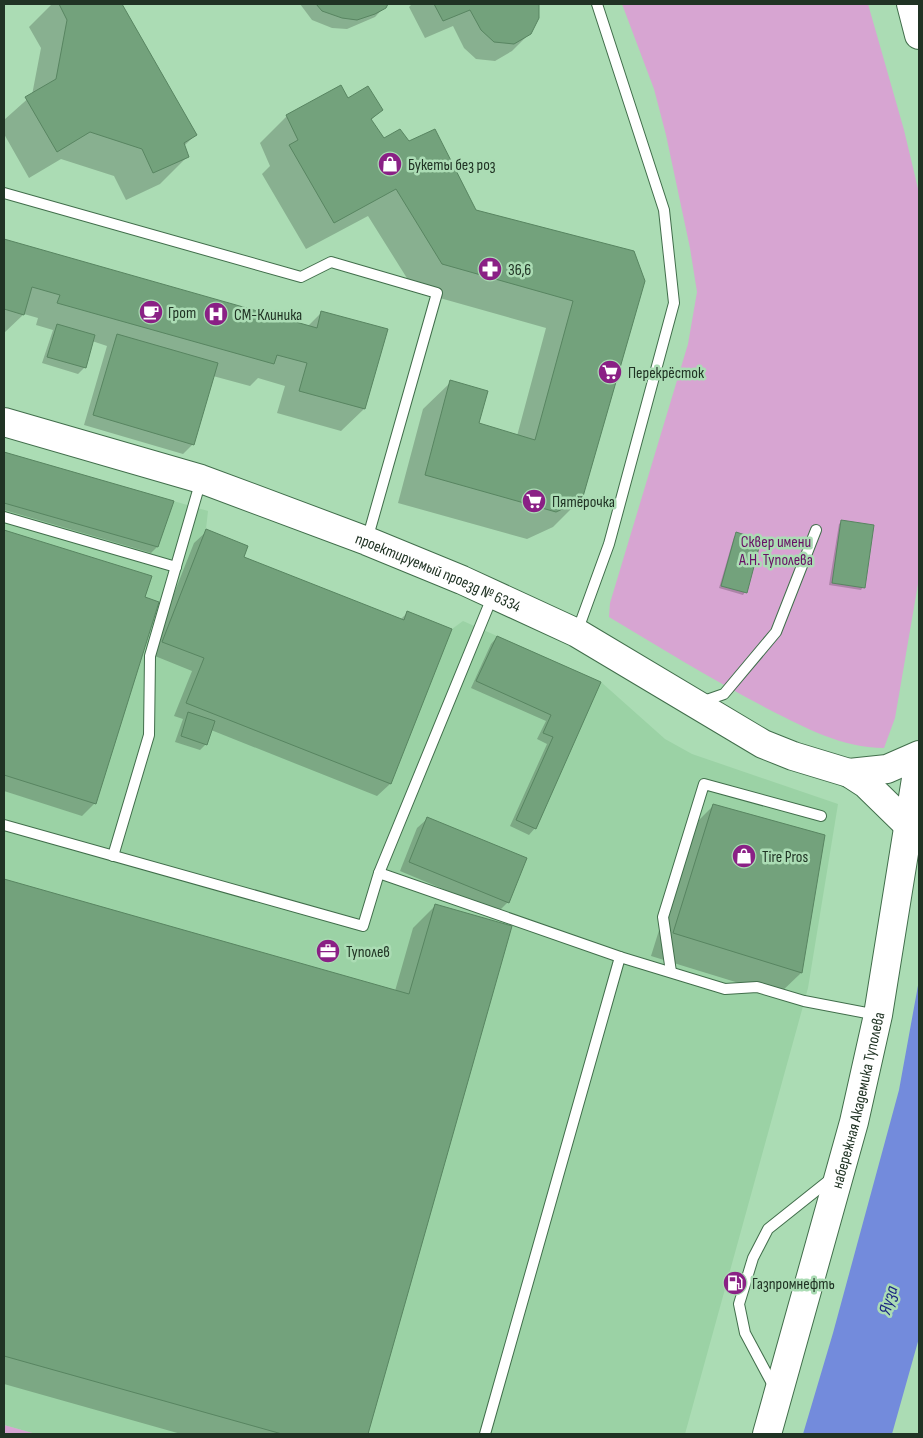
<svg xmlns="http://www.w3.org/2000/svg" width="923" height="1438" font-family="'Sofia Sans Condensed',sans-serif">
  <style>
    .built { fill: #9bd2a5 }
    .green { fill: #d7a5d2 }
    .water { fill: #738bdc }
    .shadow { fill: #0003 }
    .building { fill: #73a27c; stroke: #588561 }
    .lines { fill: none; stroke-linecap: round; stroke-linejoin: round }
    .lane-casing { stroke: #416e4b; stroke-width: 12 }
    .secondary-casing { stroke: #416e4b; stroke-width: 30 }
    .lane { stroke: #fff; stroke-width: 10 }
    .secondary { stroke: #fff; stroke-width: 28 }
    .labels { text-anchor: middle; stroke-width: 5; stroke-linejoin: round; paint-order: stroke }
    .poi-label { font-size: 16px; fill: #203324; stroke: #abdcb4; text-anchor: start }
    .park-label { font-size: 16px; fill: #680f65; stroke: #abdcb4 }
    .street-label { font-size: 16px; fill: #203324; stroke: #abdcb4 }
    .water-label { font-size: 18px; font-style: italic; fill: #1a2481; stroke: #abdcb4 }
  </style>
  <rect width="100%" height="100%" fill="#abdcb4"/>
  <polygon class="built" points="4,452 208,511 206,529 248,546 244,557 404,620 407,611 452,629 463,621 601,682 665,739 692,754 838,804 808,988 685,1434 36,1434 4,1425"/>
  <g class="green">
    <path d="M622,4H868L904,130L919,193V578L895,718L884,748C842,748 806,728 770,710C715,681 662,649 609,617L610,603L688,344L697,292L690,248L666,135L654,89Z"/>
    <polygon points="4,1425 36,1434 4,1434"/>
  </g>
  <polygon class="water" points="919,980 919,1338 892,1434 803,1434 833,1333 899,1090"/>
  <g class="shadow">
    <polygon points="52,4 121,4 195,135 184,146 187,157 160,184 126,200 114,176 61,159 29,178 4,134 4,120 32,95 41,48 29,27"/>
    <polygon points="300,4 387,4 375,17 347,29 332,28 312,20"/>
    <polygon points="412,4 537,4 530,33 512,51 495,61 476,59 464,48 453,26 425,38 409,7"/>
    <polygon points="347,99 381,110 371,120 383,140 409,143 475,211 633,252 581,499 553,527 527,539 398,503 423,409 451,382 477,424 517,436 546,328 415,291 368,216 306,249 262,174 270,166 260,143 287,116"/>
    <polygon points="4,240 307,327 322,312 386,330 364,409 341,431 277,413 285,386 258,378 250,386 213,376 193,444 183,454 84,425 107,346 92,341 85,367 78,374 42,363 53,330 36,325 38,318 24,314 4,333"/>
    <polygon points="4,453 172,502 157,547 151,553 4,510"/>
    <polygon points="842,521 863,587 861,590 829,585 839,524"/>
    <polygon points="4,531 150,577 95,803 82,816 4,791"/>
    <polygon points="207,531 242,557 400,620 407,613 451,630 390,784 377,796 211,730 206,744 200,750 175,742 183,719 174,716 192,671 150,654 194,543"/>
    <polygon points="737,534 745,592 743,595 719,588 734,537"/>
    <polygon points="497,637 599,683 535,828 529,835 510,826 547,744 537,739 546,721 471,688 491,644"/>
    <polygon points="714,805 823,836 801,973 778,995 651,956 691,828"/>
    <polygon points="427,819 508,902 498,912 400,871 417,828"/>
    <polygon points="4,881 395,991 413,928 435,906 510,927 367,1434 181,1434 4,1384"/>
  </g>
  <g class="building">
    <polygon points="59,4 122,4 197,135 184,143 189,157 153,173 142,149 90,132 57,152 25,97 56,79 67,20"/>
    <polygon points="316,4 388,4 386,8 375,14 357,20 342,18 322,11"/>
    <polygon points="434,4 539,4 539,18 531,34 514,44 494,42 481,30 470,10 443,21"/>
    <polygon points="341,85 348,98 368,86 383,110 371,119 384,138 400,129 409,141 435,129 476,210 634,251 645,281 582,500 556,512 425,475 450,380 488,391 479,423 535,440 573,301 442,264 396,189 334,223 289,145 298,140 286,115"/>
    <polygon points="4,239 317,328 321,311 388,329 365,409 299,391 307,363 277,355 274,364 57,303 60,295 32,287 24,315 4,309"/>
    <polygon points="57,324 95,335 86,368 47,357"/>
    <polygon points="117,334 218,363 194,445 93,415"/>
    <polygon points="4,452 174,501 158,547 4,503"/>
    <polygon points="841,520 874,525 865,588 832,583"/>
    <polygon points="206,529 248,546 244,557 404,620 407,611 452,629 391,784 186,703 204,658 162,642"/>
    <polygon points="4,530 152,576 145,597 159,602 96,804 4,775"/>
    <polygon points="736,532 761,540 747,593 721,586"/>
    <polygon points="497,636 601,682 536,829 516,820 553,737 543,733 551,715 476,681"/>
    <polygon points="188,712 215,721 207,745 181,736"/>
    <polygon points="713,804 825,835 802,973 673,933"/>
    <polygon points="427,817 527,858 509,903 409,862"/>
    <polygon points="4,879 409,994 435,904 512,926 368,1434 282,1434 4,1356"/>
  </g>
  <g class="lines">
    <g class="lane-casing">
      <g id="lane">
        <polyline points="4,193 301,277 331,262 437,293 367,540"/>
        <polyline points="4,517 176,567"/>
        <polyline points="577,632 609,544 674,303 664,210 597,4"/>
        <polyline points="701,702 724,694 776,632 816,530"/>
        <polyline points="4,825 363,926 379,873 493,595"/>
        <polyline points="113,856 149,735 150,656 201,480"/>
        <polyline points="379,873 620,957"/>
        <polyline points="671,972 663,917 704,784 821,816"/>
        <polyline points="775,1389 745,1333 739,1304 753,1258 768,1229 832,1178"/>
        <polyline points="485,1434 620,957 725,989 757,987 804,1001 877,1015"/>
      </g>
    </g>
    <g class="secondary-casing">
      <g id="secondary">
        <polyline points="911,4 919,35"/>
        <path id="s1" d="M4,422L201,479L367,541L462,580L577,633L763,744L793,756L849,773L866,784L908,825"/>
        <polyline points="849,773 887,769 919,755"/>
        <path id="s2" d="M767,1434L854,1122L878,1015L919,760"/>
      </g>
    </g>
    <use href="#lane" class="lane"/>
    <use href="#secondary" class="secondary"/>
  </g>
  <defs>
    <g id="shop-disc" transform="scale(1.25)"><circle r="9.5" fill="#8a2085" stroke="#abdcb4"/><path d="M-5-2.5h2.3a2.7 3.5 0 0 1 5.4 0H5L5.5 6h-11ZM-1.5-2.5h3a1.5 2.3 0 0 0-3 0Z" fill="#fff"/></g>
    <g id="pharmacy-disc" transform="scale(1.25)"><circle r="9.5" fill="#8a2085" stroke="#abdcb4"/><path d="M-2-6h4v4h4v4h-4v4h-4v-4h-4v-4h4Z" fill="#fff"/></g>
    <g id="cafe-disc" transform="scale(1.25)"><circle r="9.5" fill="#8a2085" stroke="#abdcb4"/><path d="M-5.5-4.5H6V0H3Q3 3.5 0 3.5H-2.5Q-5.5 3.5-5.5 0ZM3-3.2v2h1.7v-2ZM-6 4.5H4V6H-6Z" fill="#fff"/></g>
    <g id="hospital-disc" transform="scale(1.25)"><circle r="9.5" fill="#8a2085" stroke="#abdcb4"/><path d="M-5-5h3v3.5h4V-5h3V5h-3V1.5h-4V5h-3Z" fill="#fff"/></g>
    <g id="supermarket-disc" transform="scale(1.25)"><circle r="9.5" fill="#8a2085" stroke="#abdcb4"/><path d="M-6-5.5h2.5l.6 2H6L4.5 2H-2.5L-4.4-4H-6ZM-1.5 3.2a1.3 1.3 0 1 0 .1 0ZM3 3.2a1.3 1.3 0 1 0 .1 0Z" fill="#fff"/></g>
    <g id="office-disc" transform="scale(1.25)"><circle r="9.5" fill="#8a2085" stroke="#abdcb4"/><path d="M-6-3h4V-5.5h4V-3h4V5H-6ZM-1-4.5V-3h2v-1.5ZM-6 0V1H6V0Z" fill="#fff"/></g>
    <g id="fuel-disc" transform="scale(1.25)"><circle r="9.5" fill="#8a2085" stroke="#abdcb4"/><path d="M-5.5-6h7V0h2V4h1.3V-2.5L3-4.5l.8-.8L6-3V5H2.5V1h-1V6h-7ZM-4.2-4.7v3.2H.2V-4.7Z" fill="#fff"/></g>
  </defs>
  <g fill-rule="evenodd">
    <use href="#shop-disc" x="390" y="164"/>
    <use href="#pharmacy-disc" x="490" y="269"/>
    <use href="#cafe-disc" x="151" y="312"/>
    <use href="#hospital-disc" x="216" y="314"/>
    <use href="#supermarket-disc" x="610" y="372"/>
    <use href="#supermarket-disc" x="534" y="501"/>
    <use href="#shop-disc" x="744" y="856"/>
    <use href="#office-disc" x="328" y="951"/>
    <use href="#fuel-disc" x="735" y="1283"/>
  </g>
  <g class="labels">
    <g class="poi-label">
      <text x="408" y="170">Букеты без роз</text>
      <text x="508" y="275">36,6</text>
      <text x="168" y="318">Грот</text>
      <text x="234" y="320">СМ-Клиника</text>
      <text x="628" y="378">Перекрёсток</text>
      <text x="552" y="507">Пятёрочка</text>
      <text x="762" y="862">Tire Pros</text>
      <text x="346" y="957">Туполев</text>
      <text x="752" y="1289">Газпромнефть</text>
    </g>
    <g class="park-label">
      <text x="776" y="547">Сквер имени<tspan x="776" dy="18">А.Н. Туполева</tspan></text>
    </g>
    <g class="street-label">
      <text dy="6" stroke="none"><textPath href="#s1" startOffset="460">проектируемый проезд № 6334</textPath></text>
      <text dy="6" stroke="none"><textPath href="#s2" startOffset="346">набережная Академика Туполева</textPath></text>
    </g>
    <g class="water-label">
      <text transform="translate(888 1300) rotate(-74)" y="6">Яуза</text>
    </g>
  </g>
  <rect width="923" height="1438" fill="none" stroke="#203324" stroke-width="10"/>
</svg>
